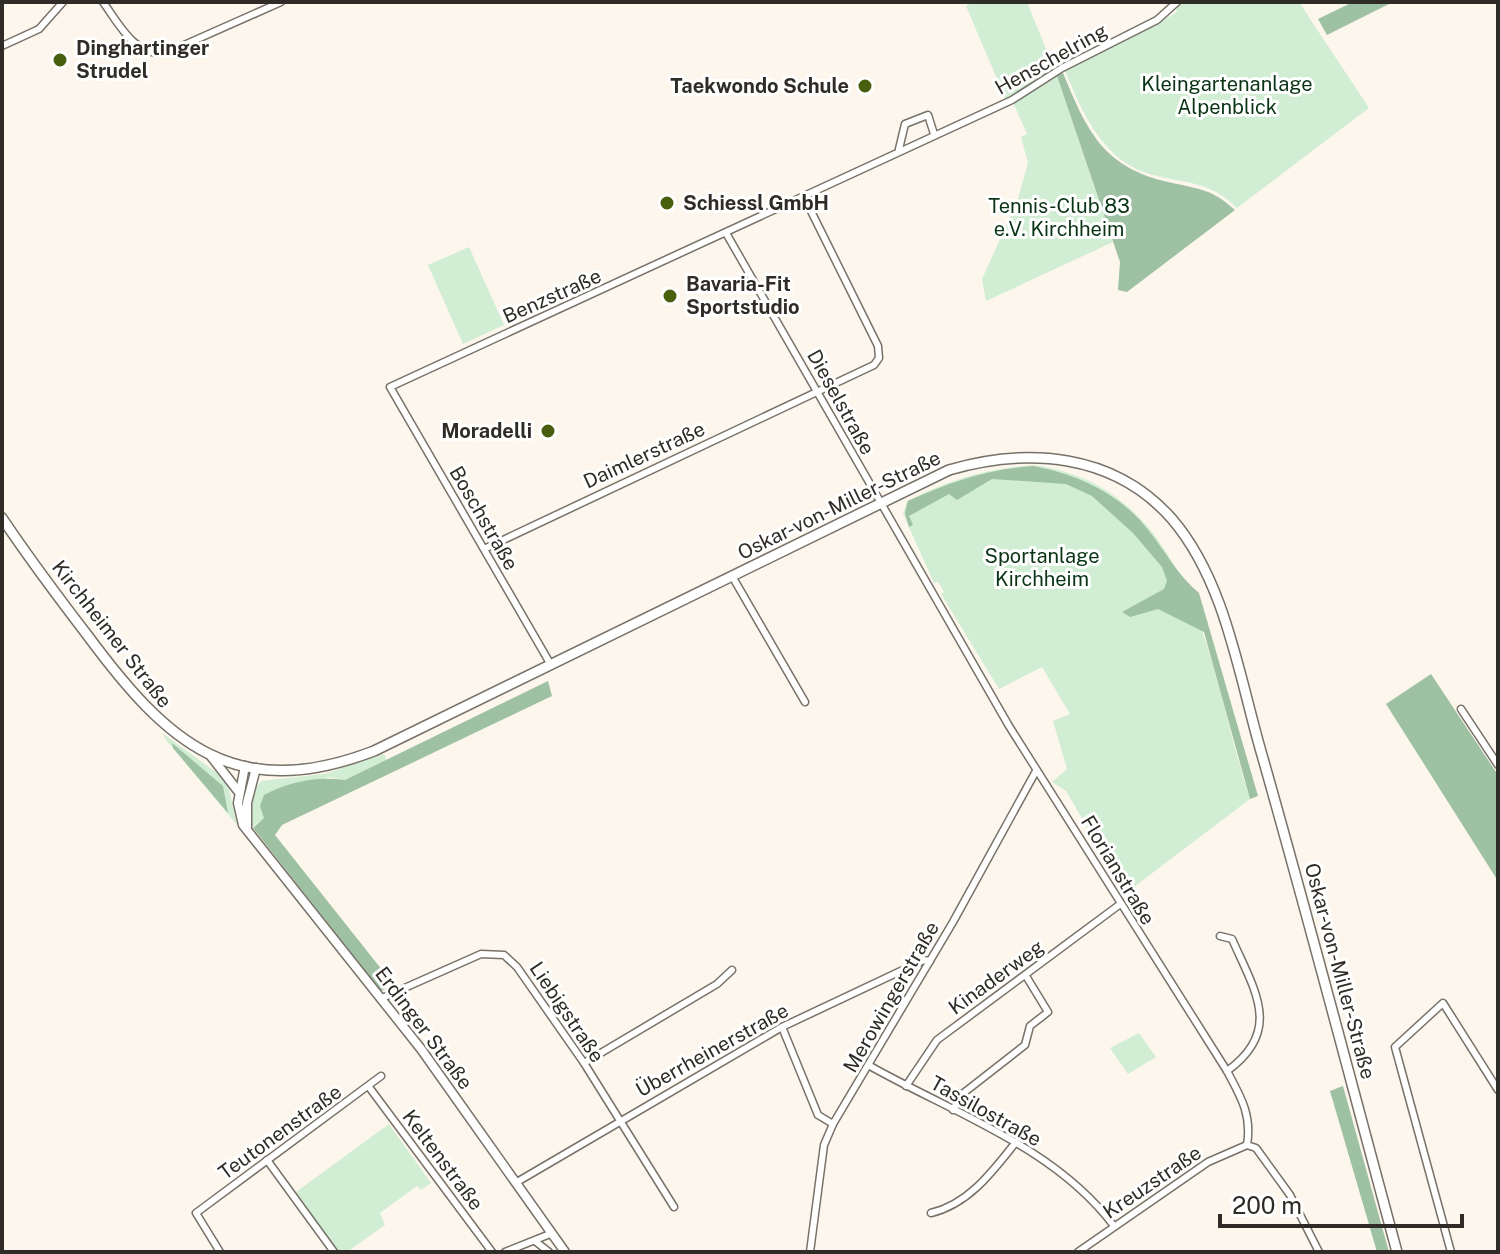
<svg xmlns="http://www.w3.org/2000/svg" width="1500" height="1254" font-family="'Public Sans',sans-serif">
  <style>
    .green { fill: #d1eed4 }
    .forest { fill: #9dc1a2 }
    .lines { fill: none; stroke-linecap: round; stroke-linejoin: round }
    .minor-casing { stroke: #777168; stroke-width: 9 }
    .tertiary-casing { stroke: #777168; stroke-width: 11 }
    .secondary-casing { stroke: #777168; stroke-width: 12 }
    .minor { stroke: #fff; stroke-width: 6 }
    .tertiary { stroke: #fff; stroke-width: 8 }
    .secondary { stroke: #fff; stroke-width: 9 }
    .poi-dot { fill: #48600e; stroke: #fff; stroke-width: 3 }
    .labels { text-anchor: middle; stroke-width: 6; stroke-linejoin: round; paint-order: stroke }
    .poi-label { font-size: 20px; font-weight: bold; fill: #2f2c28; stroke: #fff; text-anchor: start }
    .street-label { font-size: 20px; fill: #2f2c28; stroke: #fff }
    .park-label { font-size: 20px; fill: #0a3415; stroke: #fff }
  </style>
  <rect width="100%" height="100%" fill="#fdf6ec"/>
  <g class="green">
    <polygon points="974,2 1027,2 1057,76 1113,242 986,301 982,279 1017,202 1028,163 1021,137 1027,134 1011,98 1006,100 966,6"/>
    <path d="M1184,2H1299L1369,108L1237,208C1209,181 1189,184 1153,175C1104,163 1083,114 1065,71L1176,13L1177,5Z"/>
    <polygon points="469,247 504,325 463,344 428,265"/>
    <path d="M1034,465C1197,488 1209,673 1250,799L1126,893L1066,791L1052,782L1067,769L1053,721L1070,714L1042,667L999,689L941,594L944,592L938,582L934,583L903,514L907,501C948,480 988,468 1034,465Z"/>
    <polygon points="162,733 227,780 237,825 166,740"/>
    <polygon points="384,754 387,760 345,780 328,777 264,811 264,818 251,828 253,793 261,781 324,774"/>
    <polygon points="1139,1033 1156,1057 1128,1074 1110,1048"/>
    <polygon points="389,1124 431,1183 421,1190 417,1186 380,1213 385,1225 347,1252 338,1252 296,1192"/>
  </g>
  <g class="forest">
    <polygon points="1353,2 1393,2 1327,35 1318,19"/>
    <path d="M1063,73C1087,131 1103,167 1168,182C1198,189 1211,188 1235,210L1127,292L1118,290L1120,262L1057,76Z"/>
    <path d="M1033,466C1077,474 1121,494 1149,531C1166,552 1178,576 1199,593L1258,796L1250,799L1204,632L1158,609L1130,617L1122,612L1164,589L1167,581L1162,567L1133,533L1092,496L1066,484L992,479L957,500L949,494L909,516L913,525L909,527L905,513L908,501C949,482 988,469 1033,466Z"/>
    <polygon points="1431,674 1498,775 1498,881 1386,704"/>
    <path d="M548,681L552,696L282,825L275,835L394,985L381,991L253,828L264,818L260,806L264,795C289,782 316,776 345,780Z"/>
    <polygon points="172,743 223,786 228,813 173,748"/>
    <polygon points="1343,1086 1389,1252 1377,1252 1330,1091"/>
  </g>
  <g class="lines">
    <g class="minor-casing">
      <g id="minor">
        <path d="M103,2C119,24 135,57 166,53L281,2"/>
        <polyline points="2,46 39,29 63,2"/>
        <polyline points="899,149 905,124 928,115 934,134"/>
        <path d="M726,233L1009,726L1227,1071C1241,1097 1252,1115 1247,1145L1256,1148L1290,1195L1319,1252"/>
        <polyline points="484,549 874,365 879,358 878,346 804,197"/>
        <polyline points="732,576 805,702"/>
        <polyline points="551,665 390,387 1012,100 1062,68 1157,20 1177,2"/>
        <polyline points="1461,709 1498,765"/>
        <path d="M1220,936L1232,939C1255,991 1283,1031 1227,1071"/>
        <polyline points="382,998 481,954 504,955 517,967 584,1063 674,1207"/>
        <polyline points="782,1027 818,1115 833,1124"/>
        <polyline points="584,1063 717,984 732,970"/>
        <path d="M870,1066C953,1113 1055,1147 1114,1226"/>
        <polyline points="906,1086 937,1040 1119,905"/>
        <polyline points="369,1087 492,1252"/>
        <polyline points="953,1110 961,1095 1025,1045 1030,1026 1048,1012 1026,976"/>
        <polyline points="267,1160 334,1252"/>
        <polyline points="517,1182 782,1027 924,960 930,961"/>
        <path d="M931,1213C969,1204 993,1171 1016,1142"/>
        <polyline points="535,1241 549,1252"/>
        <polyline points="220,1252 196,1213 381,1076"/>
        <polyline points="505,1252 550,1234"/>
        <polyline points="810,1252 824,1145 833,1124 953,922 1036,771"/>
        <polyline points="1078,1252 1208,1162 1247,1145"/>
        <polyline points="1451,1252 1395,1047 1443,1003 1498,1090"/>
      </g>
    </g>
    <g class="tertiary-casing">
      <g id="tertiary">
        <polyline points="210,755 238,791"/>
        <polyline points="245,766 238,803 243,825 421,1049 565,1252"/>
        <polyline points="247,827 247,803 256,768"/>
      </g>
    </g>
    <g class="secondary-casing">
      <path id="secondary" d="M2,518C29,558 58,597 88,636C168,744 235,804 374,751L949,470C1028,447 1114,453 1172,519C1226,582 1239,677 1262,755C1309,920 1352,1086 1397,1252"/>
    </g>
    <use href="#minor" class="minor"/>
    <use href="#tertiary" class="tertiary"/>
    <use href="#secondary" class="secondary"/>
  </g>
  <g class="poi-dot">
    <circle cx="60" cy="60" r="8"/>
    <circle cx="865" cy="86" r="8"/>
    <circle cx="667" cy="203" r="8"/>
    <circle cx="670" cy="296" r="8"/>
    <circle cx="548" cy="431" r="8"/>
  </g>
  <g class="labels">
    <g class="poi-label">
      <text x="76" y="55">Dinghartinger<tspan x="76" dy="23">Strudel</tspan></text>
      <text x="849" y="93" text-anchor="end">Taekwondo Schule</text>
      <text x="683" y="210">Schiessl GmbH</text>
      <text x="686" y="291">Bavaria-Fit<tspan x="686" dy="23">Sportstudio</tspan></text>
      <text x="532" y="438" text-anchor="end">Moradelli</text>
    </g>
    <g class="street-label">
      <text transform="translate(1051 59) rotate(-29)" y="7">Henschelring</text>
      <text transform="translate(552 296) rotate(-24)" y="7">Benzstraße</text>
      <text transform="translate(841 402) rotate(61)" y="7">Dieselstraße</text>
      <text transform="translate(644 455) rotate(-25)" y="7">Daimlerstraße</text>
      <text transform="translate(839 505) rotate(-26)" y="7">Oskar-von-Miller-Straße</text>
      <text transform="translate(484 518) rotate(60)" y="7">Boschstraße</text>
      <text transform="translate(112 634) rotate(52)" y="7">Kirchheimer Straße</text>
      <text transform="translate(1118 870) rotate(59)" y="7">Florianstraße</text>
      <text transform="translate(1340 971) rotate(75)" y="7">Oskar-von-Miller-Straße</text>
      <text transform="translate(996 977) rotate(-36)" y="7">Kinaderweg</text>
      <text transform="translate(891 997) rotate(-60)" y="7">Merowingerstraße</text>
      <text transform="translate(567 1012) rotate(56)" y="7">Liebigstraße</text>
      <text transform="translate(424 1028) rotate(53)" y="7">Erdinger Straße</text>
      <text transform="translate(712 1050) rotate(-29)" y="7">Überrheinerstraße</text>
      <text transform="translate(986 1111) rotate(29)" y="7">Tassilostraße</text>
      <text transform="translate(280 1132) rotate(-36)" y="7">Teutonenstraße</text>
      <text transform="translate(443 1160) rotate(53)" y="7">Keltenstraße</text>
      <text transform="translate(1152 1182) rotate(-34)" y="7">Kreuzstraße</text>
    </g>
    <g class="park-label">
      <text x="1227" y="91">Kleingartenanlage<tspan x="1227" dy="23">Alpenblick</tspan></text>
      <text x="1059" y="213">Tennis-Club 83<tspan x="1059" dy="23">e.V. Kirchheim</tspan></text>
      <text x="1042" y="563">Sportanlage<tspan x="1042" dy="23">Kirchheim</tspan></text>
    </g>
  </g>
  <rect width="1500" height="1254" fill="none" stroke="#2f2c28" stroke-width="8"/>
  <path d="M1220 1214v12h242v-12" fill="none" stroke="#2f2c28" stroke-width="4"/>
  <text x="1232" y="1214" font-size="24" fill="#2f2c28" stroke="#ffffff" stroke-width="6" paint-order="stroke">200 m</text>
</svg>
